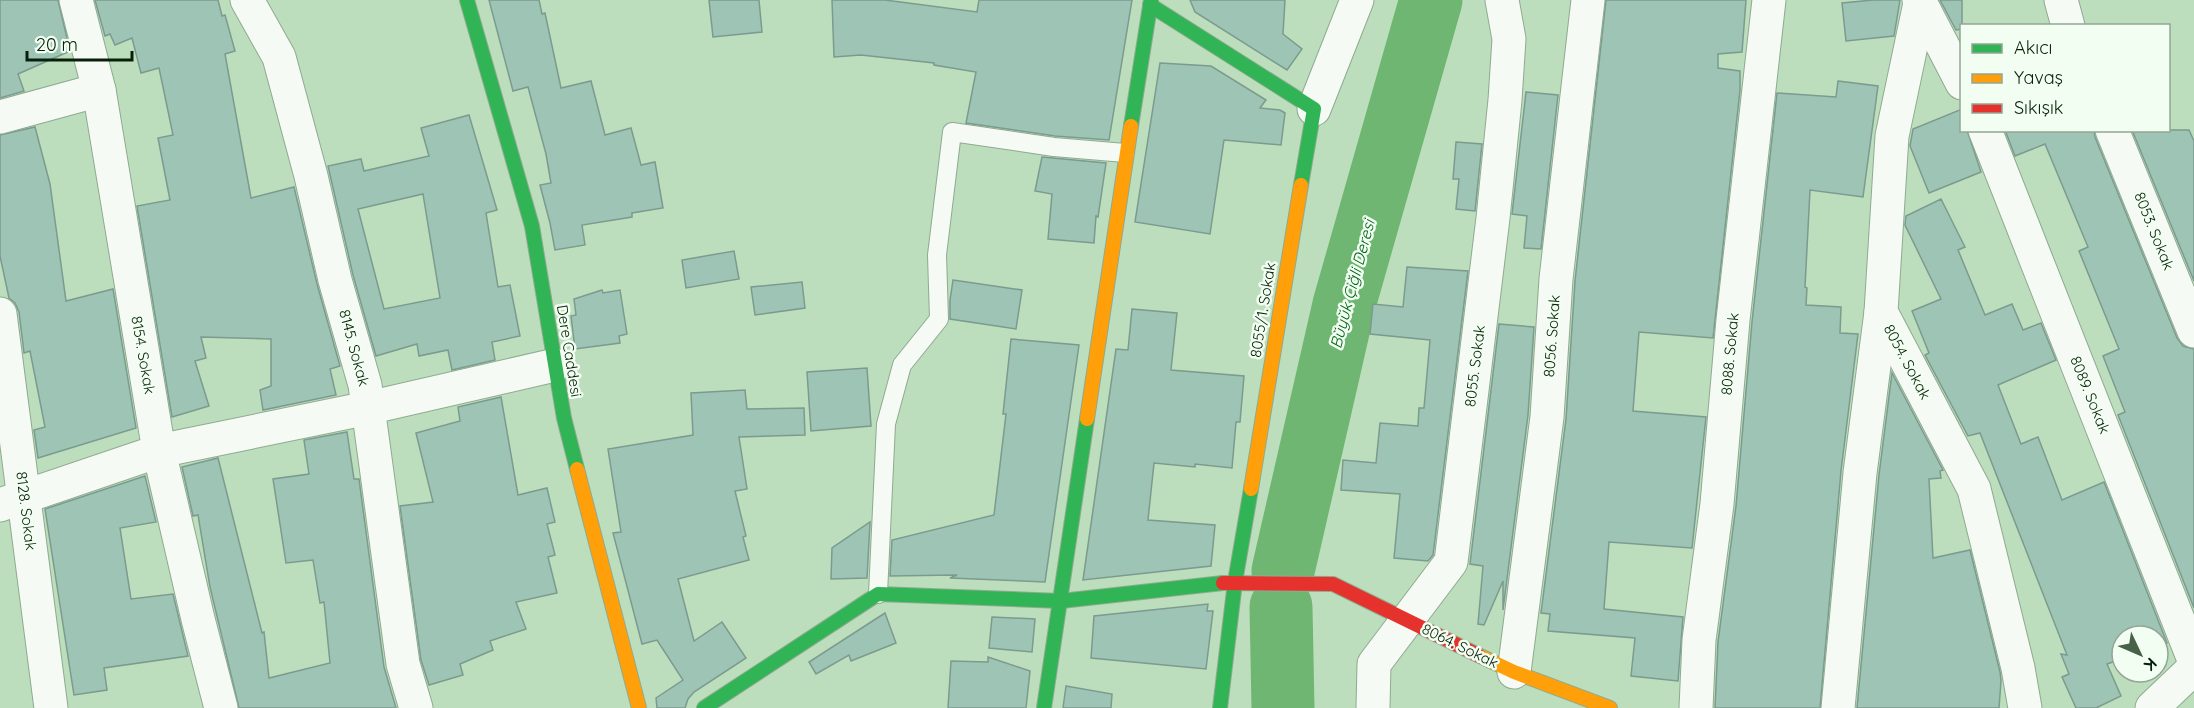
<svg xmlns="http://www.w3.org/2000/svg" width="2194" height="708" font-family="Quicksand,sans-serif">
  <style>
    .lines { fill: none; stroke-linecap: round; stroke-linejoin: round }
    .river { stroke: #70b673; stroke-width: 63 }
    .building { fill: #9ec4b6; stroke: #7b9b8e; stroke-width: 1.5; fill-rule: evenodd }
    .lane-casing { stroke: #8faa90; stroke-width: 20 }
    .street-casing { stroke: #8faa90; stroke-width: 35 }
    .fast-casing { stroke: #8faa90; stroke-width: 16 }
    .slow-casing { stroke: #8faa90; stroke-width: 16 }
    .jam-casing { stroke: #8faa90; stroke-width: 16 }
    .lane { stroke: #f5faf5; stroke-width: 18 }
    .street { stroke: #f5faf5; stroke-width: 33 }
    .fast { stroke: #30b455; stroke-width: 14 }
    .slow { stroke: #ff9f0a; stroke-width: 14 }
    .jam { stroke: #e5322d; stroke-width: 14 }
    .labels { text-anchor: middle; stroke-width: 5; stroke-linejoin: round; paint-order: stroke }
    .street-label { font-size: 15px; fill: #082009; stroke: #f2fef2 }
    .water-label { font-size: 16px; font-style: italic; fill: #046619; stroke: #f2fef2 }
  </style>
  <rect width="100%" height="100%" fill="#bcdebc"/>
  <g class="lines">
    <g class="river">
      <polyline points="1283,571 1344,305 1431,0"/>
      <polyline points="1281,607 1283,708"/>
    </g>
  </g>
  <g class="building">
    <polygon points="0,0 58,0 70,51 18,74 24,91 0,98"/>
    <polygon points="95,0 218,0 222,16 225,15 235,51 225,54 251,198 294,187 317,284 340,366 330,369 336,395 263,410 260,390 271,386 271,339 201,337 206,358 195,361 209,406 172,417 137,206 170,200 158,138 173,135 159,68 141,73 132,38 115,45 110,34 105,36"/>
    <polygon points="489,0 539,0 542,14 545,13 561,88 591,81 605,135 631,128 641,165 655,162 663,208 632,213 632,217 582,225 585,245 555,250 550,223 540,185 551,183 546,154 528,87 513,91"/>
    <polygon points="709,0 759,0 762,32 713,37"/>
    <polygon points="832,0 885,0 977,12 979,0 1132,0 1109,140 1055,136 966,123 976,72 934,65 934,63 861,55 834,57"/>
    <polygon points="1190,0 1285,0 1283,34 1302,49 1287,70 1195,12"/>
    <polygon points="1606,0 1746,0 1742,52 1718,54 1718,68 1740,71 1740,90 1713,338 1639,332 1633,411 1706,417 1692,548 1609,542 1604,609 1683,617 1678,681 1631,676 1635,638 1548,631 1550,614 1541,613 1566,419 1575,281"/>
    <polygon points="1873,0 1900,0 1894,36 1846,41 1842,3"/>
    <polygon points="1940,0 1962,0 1962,29 1956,30"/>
    <polygon points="1160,63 1211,66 1266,100 1260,108 1280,110 1285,113 1281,145 1224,140 1210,234 1135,222"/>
    <polygon points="1838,81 1878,86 1863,197 1810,190 1805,287 1807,288 1806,305 1841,307 1840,333 1858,334 1841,471 1820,708 1715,708 1718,642 1736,506 1752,322 1777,93 1836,97"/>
    <polygon points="1526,92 1558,95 1541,249 1524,248 1527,216 1512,214"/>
    <polygon points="1962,109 1962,130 1967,130 1981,172 1929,193 1910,146 1913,129"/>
    <path d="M469,115L497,210L486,213L498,287L510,285L520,336L492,342L495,360L452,370L448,350L419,356L417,344L376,356L353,275L328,166L361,159L364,171L429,156L421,128ZM423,194L440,298L384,309L358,209Z"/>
    <polygon points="35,127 50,184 66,301 113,289 136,428 38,458 34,430 45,427 30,351 24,353 19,312 15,303 9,298 0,256 0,135"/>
    <polygon points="2005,130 2094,130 2095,137 2177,338 2183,346 2194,349 2194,608 2118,415 2125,412 2103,356 2119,349 2079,251 2088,247 2045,144 2015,156"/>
    <polygon points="2132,130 2189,130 2194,141 2194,281"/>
    <polygon points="1456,142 1482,144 1475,211 1456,209 1459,179 1453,179"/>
    <polygon points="1042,157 1106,163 1098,217 1096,216 1094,243 1048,239 1052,194 1035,191"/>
    <polygon points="1941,199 1965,247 1958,250 1985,315 2012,304 2023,330 2041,323 2056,360 1998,385 2021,444 2038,437 2062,500 2104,482 2167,643 2158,646 2158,636 2122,636 2122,659 2107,664 2121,696 2096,708 2076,708 2062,677 2069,674 2061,654 2067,655 1980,433 1968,436 1925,355 1929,353 1912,311 1941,299 1905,225 1906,216"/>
    <polygon points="734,251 739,279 686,288 682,260"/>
    <polygon points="1407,267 1468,271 1433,555 1428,561 1394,558 1400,494 1341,490 1343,460 1376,463 1380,423 1418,426 1419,408 1424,408 1430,340 1370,334 1373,304 1403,307"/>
    <polygon points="953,280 1022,290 1016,329 950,319 950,300"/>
    <polygon points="802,282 805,308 755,315 751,287"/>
    <polygon points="602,290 603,293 620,290 627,334 619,336 620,343 575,349 571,316 576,315 574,299"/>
    <polygon points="1132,309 1177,313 1171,370 1244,376 1240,422 1236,422 1232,468 1195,464 1195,467 1154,463 1148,520 1215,525 1211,566 1083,580 1116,349 1128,350"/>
    <polygon points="1499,324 1534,327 1528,415 1503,610 1503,581 1484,625 1478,624 1483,566 1470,564"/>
    <polygon points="1011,339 1079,345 1045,582 950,578 957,575 890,576 892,540 994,515 1006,414 1003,414"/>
    <polygon points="867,368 871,426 811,431 807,372"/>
    <polygon points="1892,373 1943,470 1940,471 1941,478 1929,479 1933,558 1970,550 2000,672 2001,681 1999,708 1857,708 1879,475"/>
    <polygon points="745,390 747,409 804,408 805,435 739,437 747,489 735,491 746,536 743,537 749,560 678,579 694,641 722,622 746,658 694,692 688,699 685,708 657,708 656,698 683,680 657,640 642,644 613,533 621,532 608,449 693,435 691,393"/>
    <polygon points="501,397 518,495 547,488 555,522 547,524 555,555 548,557 557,593 516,602 526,629 490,641 493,650 460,664 463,675 429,685 421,660 400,506 433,502 416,433 460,421 458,407"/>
    <polygon points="347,432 354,479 359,479 384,667 396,708 239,708 210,587 198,515 193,516 182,467 218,458 262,633 264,632 269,678 330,663 324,602 320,603 313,560 286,563 273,479 309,474 304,440"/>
    <polygon points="145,476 156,522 120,528 131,599 173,594 188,656 104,668 107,690 74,695 45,509"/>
    <polygon points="870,522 867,578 831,579 832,548"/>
    <polygon points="1208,604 1207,611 1213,611 1206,669 1091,658 1094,616"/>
    <polygon points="885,613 896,643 851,661 849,655 816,674 809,662"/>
    <polygon points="992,617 1035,619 1032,652 989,648"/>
    <polygon points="988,657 1030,671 1026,708 948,708 951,661 988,662"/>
    <polygon points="1066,686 1112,694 1111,708 1063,708"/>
  </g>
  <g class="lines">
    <g class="lane-casing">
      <polyline id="lane" points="878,594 886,424 902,365 939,319 937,255 952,132 1054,147 1125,153"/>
    </g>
    <g class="street-casing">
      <g id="street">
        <polyline points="76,0 99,90 159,451 198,619 221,708"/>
        <polyline points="247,0 279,57 311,176 335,280 365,385 403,664 416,708"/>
        <polyline points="1919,0 1962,83"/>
        <polyline points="2061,0 2068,26"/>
        <polyline points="1920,3 1892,136 1881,312 1974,489 2018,668 2025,708"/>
        <polyline points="1314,109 1357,0"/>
        <polyline points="0,117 99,90"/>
        <path d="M1985,130C2054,307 2126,483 2194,660"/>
        <polyline points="2112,130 2194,331"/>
        <polyline points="0,314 51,708"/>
        <polyline points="0,505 159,451 368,408 555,365"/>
        <polyline points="1514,672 1547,417 1556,279 1588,0"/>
        <polyline points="1373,708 1374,664 1451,562 1493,218 1505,100 1509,39 1502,0"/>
        <polyline points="1696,708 1699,640 1717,504 1733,320 1769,0"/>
        <polyline points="1838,708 1860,473 1881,312"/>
        <polyline points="2152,708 2194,668"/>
      </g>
    </g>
    <g class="fast-casing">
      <g id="fast">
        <polyline points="467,0 532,226 564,418 577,469"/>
        <polyline points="1150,5 1314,109 1301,185"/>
        <polyline points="1131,126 1151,0"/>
        <polyline points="704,708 878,594 1061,601 1223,583"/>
        <polyline points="1044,708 1087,419"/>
        <polyline points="1220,708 1235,582 1251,489"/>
      </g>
    </g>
    <g class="slow-casing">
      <g id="slow">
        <polyline points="1087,419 1131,126"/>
        <polyline points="577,469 639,708"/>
        <polyline points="1251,489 1301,185"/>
        <polyline points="1478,655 1514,672 1610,708"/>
      </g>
    </g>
    <g class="jam-casing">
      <polyline id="jam" points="1223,583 1333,584 1478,655"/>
    </g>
    <use href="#lane" class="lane"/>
    <use href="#street" class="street"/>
    <use href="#fast" class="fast"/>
    <use href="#slow" class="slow"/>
    <use href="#jam" class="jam"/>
  </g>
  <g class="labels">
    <g class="street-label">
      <text transform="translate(2154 231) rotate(68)" y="5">8053. Sokak</text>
      <text transform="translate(1263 310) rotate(-81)" y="5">8055/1. Sokak</text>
      <text transform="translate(1552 336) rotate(-86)" y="5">8056. Sokak</text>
      <text transform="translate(354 348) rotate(75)" y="5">8145. Sokak</text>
      <text transform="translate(569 351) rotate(81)" y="5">Dere Caddesi</text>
      <text transform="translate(1730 354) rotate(-85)" y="5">8088. Sokak</text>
      <text transform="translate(143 355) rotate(80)" y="5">8154. Sokak</text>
      <text transform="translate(1907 362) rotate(62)" y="5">8054. Sokak</text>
      <text transform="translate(1475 366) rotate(-83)" y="5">8055. Sokak</text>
      <text transform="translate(2090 395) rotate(68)" y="5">8089. Sokak</text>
      <text transform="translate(26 511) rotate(83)" y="5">8128. Sokak</text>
      <text transform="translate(1460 646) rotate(26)" y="5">8064. Sokak</text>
    </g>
    <g class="water-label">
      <text transform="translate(1352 284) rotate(-75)" y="6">Büyük Çiğli Deresi</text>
    </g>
  </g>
  <rect x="1960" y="24" width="210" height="108" fill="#f2fef2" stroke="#94a595" stroke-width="1.5"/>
  <rect x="1972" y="44" width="30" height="9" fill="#30b455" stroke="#94a595" stroke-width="1.5"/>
  <text x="2014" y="54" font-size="18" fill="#082009">Akıcı</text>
  <rect x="1972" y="74" width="30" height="9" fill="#ff9f0a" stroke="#94a595" stroke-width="1.5"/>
  <text x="2014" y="84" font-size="18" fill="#082009">Yavaş</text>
  <rect x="1972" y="104" width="30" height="9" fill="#e5322d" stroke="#94a595" stroke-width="1.5"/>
  <text x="2014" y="114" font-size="18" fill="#082009">Sıkışık</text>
  <g transform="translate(2140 654) rotate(134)"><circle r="28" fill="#f2fef2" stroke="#94a595" stroke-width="1.5"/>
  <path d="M0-4.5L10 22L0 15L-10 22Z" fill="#476248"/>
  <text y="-9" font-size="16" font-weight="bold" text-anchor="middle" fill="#082009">K</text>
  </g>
  <path d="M27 51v9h105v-9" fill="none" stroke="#082009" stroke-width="3"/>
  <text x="36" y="51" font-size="18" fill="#082009" stroke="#f2fef2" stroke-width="4.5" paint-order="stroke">20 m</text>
</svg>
